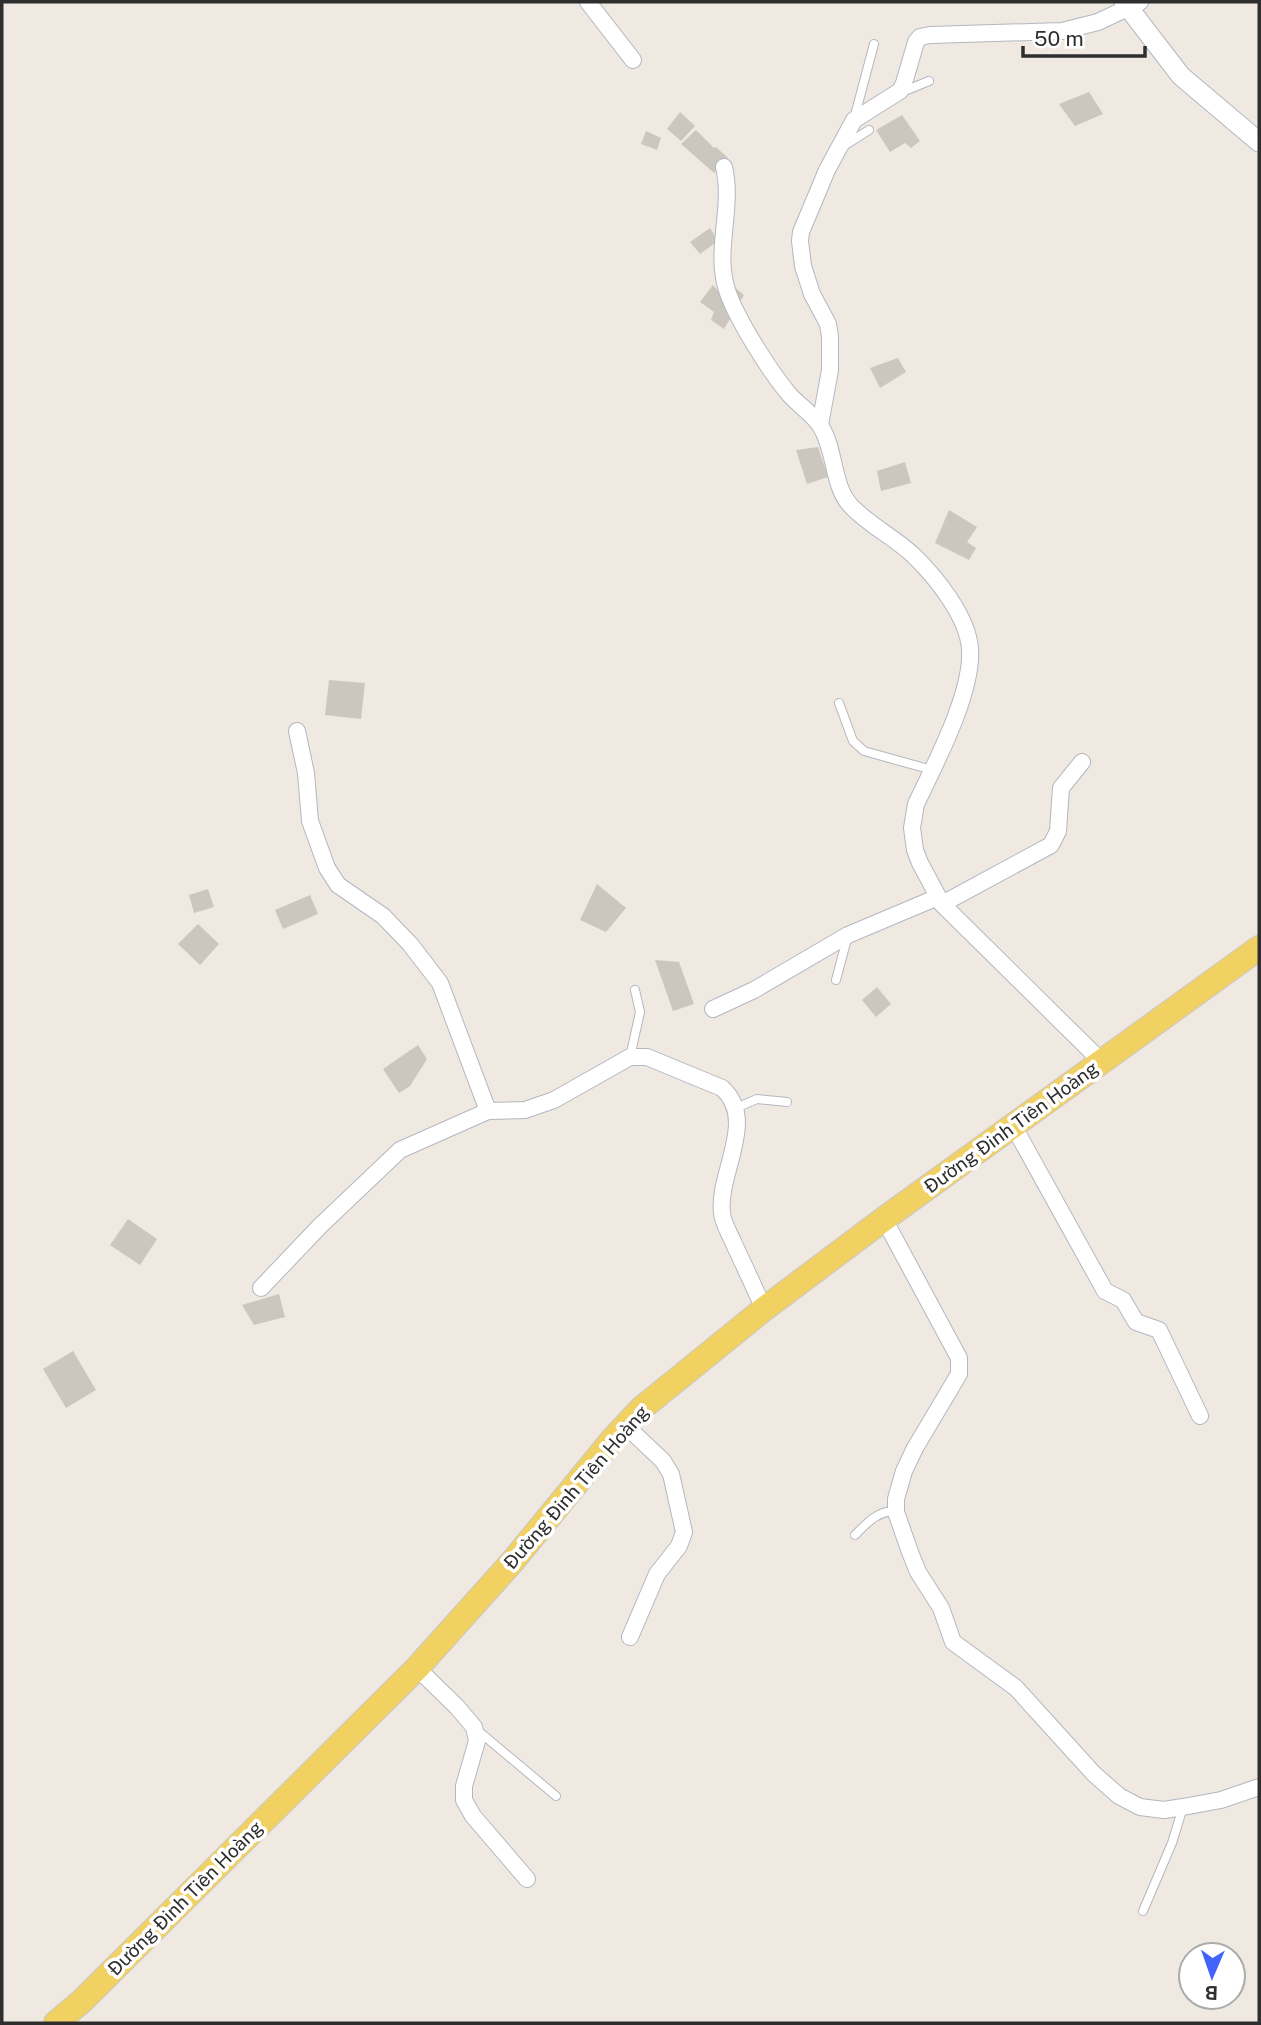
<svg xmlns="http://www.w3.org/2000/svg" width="1261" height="2025" font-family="'Public Sans',sans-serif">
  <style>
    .building { fill: #cbc7bf }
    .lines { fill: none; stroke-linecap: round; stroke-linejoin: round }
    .service-casing { stroke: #b4b7c1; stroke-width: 10 }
    .minor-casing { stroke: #b4b7c1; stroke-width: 18 }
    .tertiary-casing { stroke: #b4b7c1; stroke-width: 21 }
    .primary-casing { stroke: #c9c9c9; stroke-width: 26 }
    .service { stroke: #fff; stroke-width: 8 }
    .minor { stroke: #fff; stroke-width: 16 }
    .tertiary { stroke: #fff; stroke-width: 19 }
    .primary { stroke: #f2d163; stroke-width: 24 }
    .labels { text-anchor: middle; stroke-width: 7; stroke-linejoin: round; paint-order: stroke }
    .street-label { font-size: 19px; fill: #2e2e2e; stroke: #fff }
  </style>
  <rect width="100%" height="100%" fill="#efe9e1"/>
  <g class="building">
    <polygon points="1089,92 1103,114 1075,126 1059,104"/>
    <polygon points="680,112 695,126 681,141 667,129"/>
    <polygon points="902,115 920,141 911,148 905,143 890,152 876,130"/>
    <polygon points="696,130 714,148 716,147 728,158 714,173 681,144"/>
    <polygon points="646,131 661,138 657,150 641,144"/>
    <polygon points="710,228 718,241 700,254 690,242"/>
    <polygon points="713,285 724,298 733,286 744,295 724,329 711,320 714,312 700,302"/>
    <polygon points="898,358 906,372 880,388 870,368"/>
    <polygon points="818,447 828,477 807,484 796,450"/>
    <polygon points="905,462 911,483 881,491 877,471"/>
    <polygon points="949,510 977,527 967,542 976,548 969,560 935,543"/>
    <polygon points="329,680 365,683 361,719 325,715"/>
    <polygon points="597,884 626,908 606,932 580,920"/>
    <polygon points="208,889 214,907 194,913 189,895"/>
    <polygon points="310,895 318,914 283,929 275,910"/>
    <polygon points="198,924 219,944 200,965 178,944"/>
    <polygon points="655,960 679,962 694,1004 673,1011"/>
    <polygon points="877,987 891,1004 876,1017 862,1000"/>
    <polygon points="418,1045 427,1059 410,1086 399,1093 383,1069"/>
    <polygon points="128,1219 157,1239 140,1265 110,1245"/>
    <polygon points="279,1294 285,1317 254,1325 242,1305"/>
    <polygon points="73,1351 96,1390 66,1408 43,1369"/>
  </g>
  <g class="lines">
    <g class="service-casing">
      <g id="service">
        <polyline points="902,92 929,81"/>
        <polyline points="854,119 874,44"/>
        <polyline points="842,147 869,130"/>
        <polyline points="839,703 853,741 864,751 932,770"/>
        <polyline points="836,980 848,935"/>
        <polyline points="630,1057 640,1012 635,990"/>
        <polyline points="736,1108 757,1099 787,1102"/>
        <path d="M855,1535C866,1524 879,1509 896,1512"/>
        <polyline points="476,1729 556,1796"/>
        <polyline points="1143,1911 1172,1843 1183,1807"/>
      </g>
    </g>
    <g class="minor-casing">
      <g id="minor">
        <polyline points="588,2 633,60"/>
        <path d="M724,167C734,209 713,252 728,293C738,321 769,370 788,393C798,405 813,414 821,427C836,451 832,486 851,506C870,526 894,537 913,555C936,577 968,617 970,649C973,693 935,764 916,804L912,828L915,850L920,863L942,904L1101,1061"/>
        <polyline points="820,425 830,370 830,337 828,324 812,294 803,266 800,241 801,232 827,170 854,120 900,91 904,83 916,42 920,37 930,35 1062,31 1098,22 1140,2"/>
        <polyline points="297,731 306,773 310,821 327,868 338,885 383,916 410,944 440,983 488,1111"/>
        <polyline points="942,904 1051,845 1058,831 1061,788 1082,762"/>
        <polyline points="713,1009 754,990 848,935 938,897"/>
        <polyline points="1014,1127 1105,1291 1123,1300 1136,1322 1159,1330 1200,1416"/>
        <polyline points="884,1219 959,1358 959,1374 915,1448 904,1471 896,1499 896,1512 910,1552 918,1572 941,1608 953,1642 1016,1688 1094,1774 1119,1796 1140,1807 1164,1810 1183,1807 1221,1800 1259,1787"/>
        <path d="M261,1288L320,1226L400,1150L488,1111L525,1110L554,1100L630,1057H647L722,1088C758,1120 717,1174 722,1213C723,1224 730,1234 734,1244C744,1265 754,1287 764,1309"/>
        <polyline points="625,1425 663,1461 671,1474 684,1532 679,1546 657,1574 630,1637"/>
        <polyline points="417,1668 457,1707 474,1727 477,1741 464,1786 464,1800 473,1816 527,1879"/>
      </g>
    </g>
    <g class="tertiary-casing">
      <polyline id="tertiary" points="1124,2 1181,76 1259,142"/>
    </g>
    <g class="primary-casing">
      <polyline id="primary" points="56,2023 82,2001 417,1668 513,1561 612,1440 642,1408 764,1309 884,1219 1259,948"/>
    </g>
    <use href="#service" class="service"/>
    <use href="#minor" class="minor"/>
    <use href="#tertiary" class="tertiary"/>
    <use href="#primary" class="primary"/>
  </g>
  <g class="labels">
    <g class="street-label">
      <text transform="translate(1011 1127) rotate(-36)" y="7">Đường Đinh Tiên Hoàng</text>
      <text transform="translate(576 1487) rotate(-49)" y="7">Đường Đinh Tiên Hoàng</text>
      <text transform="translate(185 1898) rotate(-45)" y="7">Đường Đinh Tiên Hoàng</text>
    </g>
  </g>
  <rect width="1261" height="2025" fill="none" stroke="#2e2e2e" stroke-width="7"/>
  <g transform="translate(1212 1976) rotate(182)"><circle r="33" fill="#ffffff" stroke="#ababab" stroke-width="2"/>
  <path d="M0-5L12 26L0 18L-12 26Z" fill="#4264fb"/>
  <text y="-10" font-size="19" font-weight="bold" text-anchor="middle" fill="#2e2e2e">B</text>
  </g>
  <path d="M1023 46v10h122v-10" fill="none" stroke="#2e2e2e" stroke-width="3.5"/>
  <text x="1034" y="46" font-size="21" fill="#2e2e2e" stroke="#ffffff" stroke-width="5" paint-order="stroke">50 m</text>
</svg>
